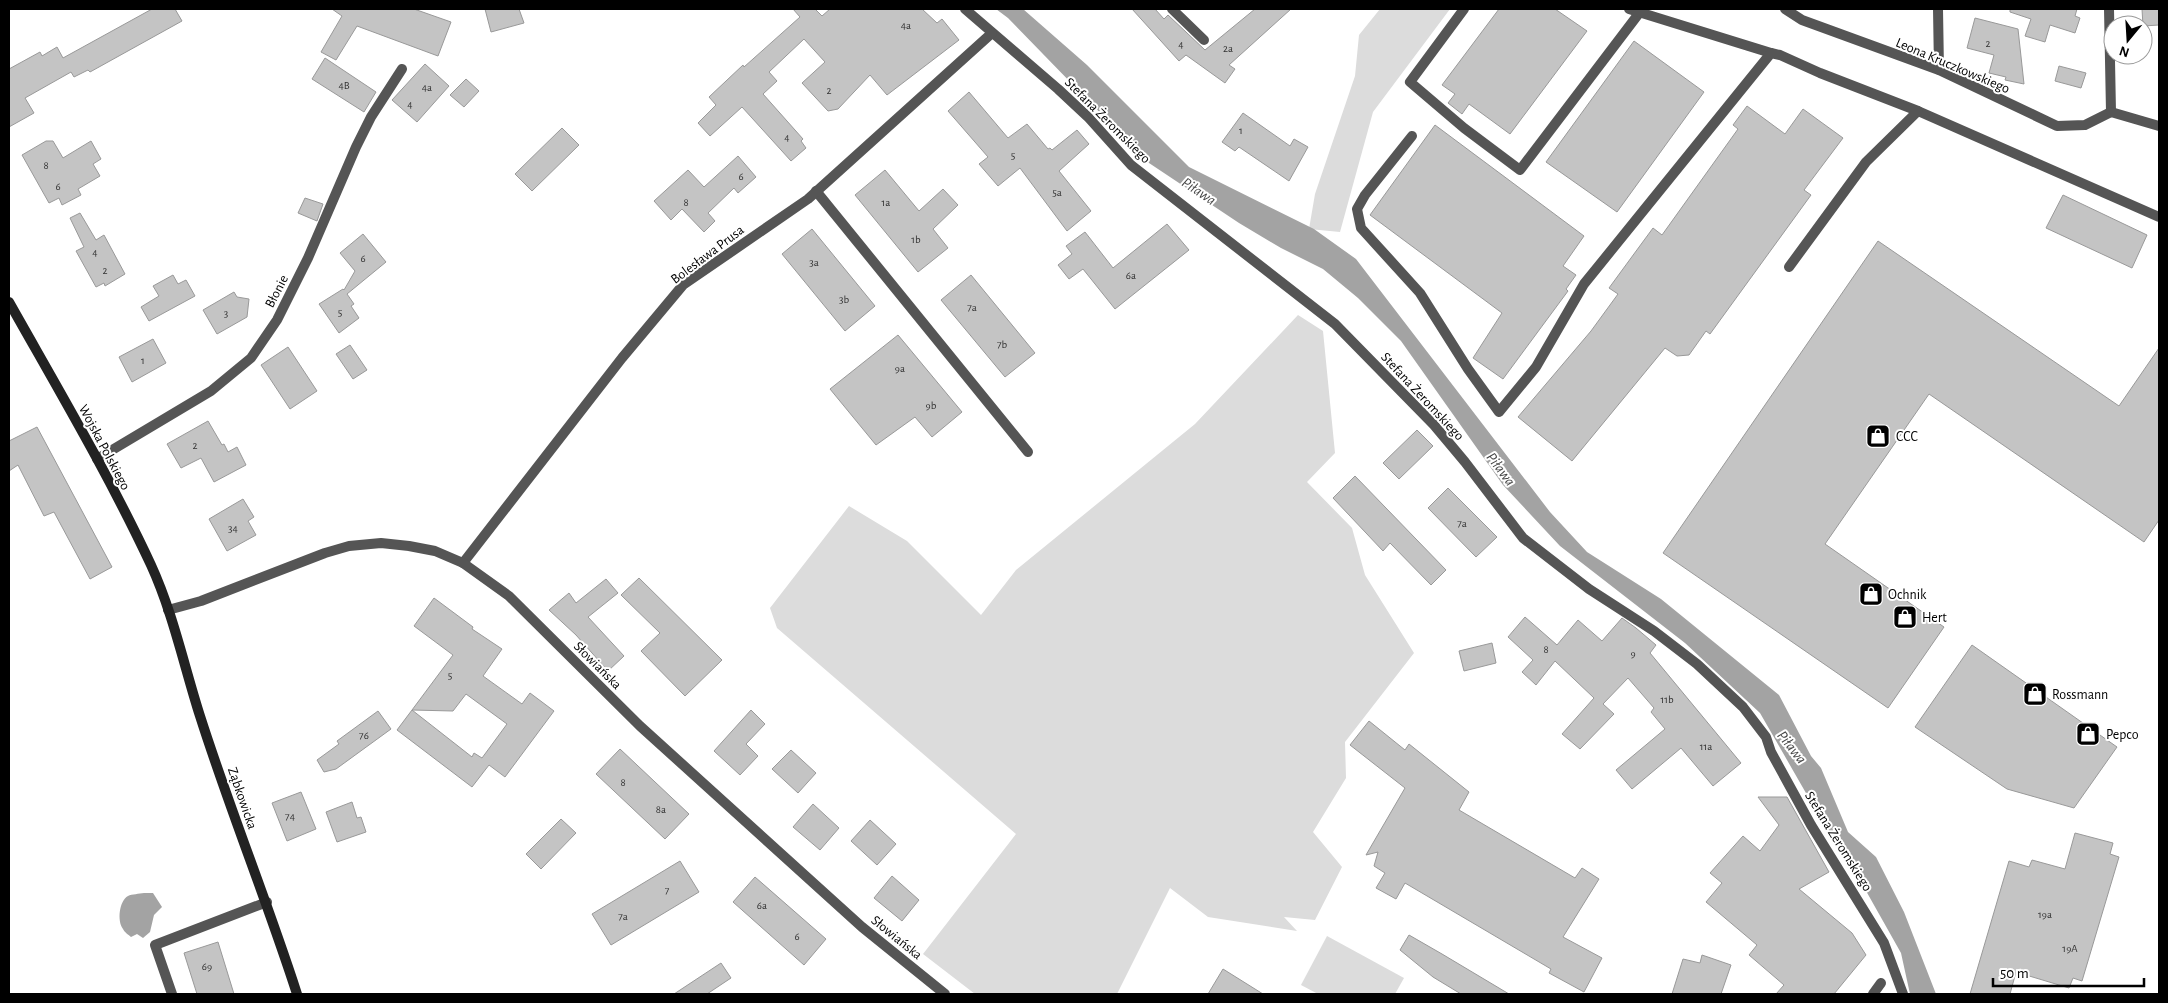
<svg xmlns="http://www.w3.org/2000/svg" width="2168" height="1003" font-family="'Alegreya Sans',sans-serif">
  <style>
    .green { fill: #dcdcdc }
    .water { fill: #a3a3a3 }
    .building { fill: #c4c4c4; stroke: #999 }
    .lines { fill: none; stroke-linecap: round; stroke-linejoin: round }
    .lane { stroke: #555; stroke-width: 10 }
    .street { stroke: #555; stroke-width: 10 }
    .secondary { stroke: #222; stroke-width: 10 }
    .labels { text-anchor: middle; stroke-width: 4; stroke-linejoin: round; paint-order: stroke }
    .number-label { font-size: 11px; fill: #313131 }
    .street-label { font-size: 14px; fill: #000; stroke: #fff }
    .poi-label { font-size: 14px; fill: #000; stroke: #fff; text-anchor: start }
    .water-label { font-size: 15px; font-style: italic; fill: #444; stroke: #fff }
  </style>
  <rect width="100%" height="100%" fill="#fff"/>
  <g class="green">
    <polygon points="1380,9 1450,9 1373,112 1340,232 1309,229 1315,194 1355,76 1359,35"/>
    <polygon points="1298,315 1323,331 1335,453 1307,482 1352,528 1365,575 1414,653 1345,742 1346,778 1313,832 1342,867 1315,920 1284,917 1297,931 1208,917 1170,888 1117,994 975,994 923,954 1016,834 777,628 770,608 849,506 907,541 981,615 1016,570 1195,424"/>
    <polygon points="1327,936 1404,978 1395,994 1318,994 1301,985"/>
  </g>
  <g class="water">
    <polygon points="996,9 1023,9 1087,65 1189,167 1314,229 1356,259 1550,512 1587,552 1661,599 1779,695 1811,756 1821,768 1848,832 1876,857 1904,912 1936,994 1910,994 1901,953 1861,882 1814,807 1760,713 1685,643 1560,546 1503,485 1401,341 1358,298 1323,269 1281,248 1239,223 1149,163 1008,18"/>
    <path d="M144,893H153L162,907L154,915L150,932L143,938L137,934L131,937C129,935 124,932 123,929C117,921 119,901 128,896C132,894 139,894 144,893Z"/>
  </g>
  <g class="building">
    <polygon points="152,9 175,9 182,21 90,72 88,70 74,77 71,72 25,98 34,113 9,127 9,69 40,52 42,56 57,47 63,58"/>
    <polygon points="332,9 414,9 451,22 438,56 357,26 336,60 321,52 342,16"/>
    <polygon points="485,9 519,9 524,23 491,32"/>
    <polygon points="793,9 815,9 822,16 830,9 922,9 937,23 942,19 959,40 887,95 870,75 838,109 828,111 802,83 825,62 804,39 769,72 777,81 763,94 803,139 801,141 806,148 791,161 742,107 710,136 698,123 716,105 709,97 743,65 744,67 800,17"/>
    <polygon points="1132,9 1155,9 1164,19 1168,15 1205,50 1255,9 1291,9 1229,65 1235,69 1225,83 1186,55 1179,61"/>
    <polygon points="1499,9 1555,9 1587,31 1510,134 1469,104 1462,114 1448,103 1455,94 1442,85"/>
    <polygon points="2010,9 2077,9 2075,16 2080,18 2075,33 2050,25 2045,42 2025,36 2031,19 2010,12"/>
    <polygon points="2142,9 2159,9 2159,25 2143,26"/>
    <polygon points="1975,18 2018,29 2024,84 2005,80 2006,77 1989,73 1994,55 1967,48"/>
    <polygon points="1634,41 1704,92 1617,212 1546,162"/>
    <polygon points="325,58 376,92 364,112 312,79"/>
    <polygon points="425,64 449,86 417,122 392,100"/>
    <polygon points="2059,66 2086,73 2081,88 2055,81"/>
    <polygon points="466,79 479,91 464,107 450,95"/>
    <polygon points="969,92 1008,138 1027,124 1048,149 1050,148 1052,150 1077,130 1089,144 1059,171 1091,211 1067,231 1020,168 998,186 979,164 988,157 948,111"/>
    <polygon points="1747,106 1785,134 1803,109 1843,138 1804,190 1811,195 1710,334 1706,331 1689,355 1677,356 1665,348 1572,461 1518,417 1591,331 1618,294 1609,288 1653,228 1662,235 1738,129 1733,125"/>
    <polygon points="1243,113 1290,146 1294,139 1308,147 1289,181 1239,147 1235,151 1222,142"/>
    <polygon points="1435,125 1584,236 1563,266 1576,275 1566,289 1568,291 1503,379 1473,358 1502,313 1370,215"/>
    <polygon points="562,128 579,145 532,191 515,174"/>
    <polygon points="46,141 53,141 63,158 91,141 101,159 93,164 100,176 78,189 81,195 62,205 59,198 49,203 22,155"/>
    <polygon points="738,156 756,177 738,193 734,188 708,213 715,221 704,232 682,209 671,220 654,201 688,170 704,187"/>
    <polygon points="885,170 919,211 943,189 958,205 933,229 948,248 918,272 855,195"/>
    <polygon points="2063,195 2147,235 2132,268 2046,228"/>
    <polygon points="305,198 323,204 317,221 298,213"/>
    <polygon points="80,213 96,240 104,235 125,274 105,286 104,283 96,287 76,251 84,247 70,218"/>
    <polygon points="1167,224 1189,250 1115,309 1083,269 1069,279 1058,265 1072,254 1066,246 1085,232 1113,268"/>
    <polygon points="812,229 875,306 845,331 782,254"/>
    <polygon points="363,234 386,262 347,294 354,304 351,306 359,318 339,333 319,304 343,289 344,290 355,271 340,253"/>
    <polygon points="1878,241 2119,406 2159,348 2159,520 2144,542 1929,394 1825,544 1944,627 1888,708 1663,553"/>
    <polygon points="173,275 178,284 186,280 195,296 149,321 141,307 159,296 153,286"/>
    <polygon points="971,275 1035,353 1005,377 941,300"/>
    <polygon points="234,292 237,297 249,299 247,317 217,334 203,310"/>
    <polygon points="898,335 962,412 932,437 915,417 876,445 830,389"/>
    <polygon points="153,339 166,363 132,382 119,357"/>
    <polygon points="350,345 367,370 353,379 336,354"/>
    <polygon points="288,347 317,391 290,409 261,365"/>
    <polygon points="208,421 222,445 224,444 228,452 237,447 246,465 214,482 201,458 181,468 167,444"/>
    <polygon points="37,427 112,567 90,579 54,512 44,516 18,465 9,471 9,441"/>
    <polygon points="1417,430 1433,446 1399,479 1383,463"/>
    <polygon points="1355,476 1446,570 1431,585 1390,543 1383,551 1333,498"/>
    <polygon points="1448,488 1497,537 1476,557 1428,508"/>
    <polygon points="243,499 254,517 248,521 256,535 227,551 209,519"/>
    <polygon points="639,578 722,660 685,696 641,651 660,633 621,595"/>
    <polygon points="606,579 618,593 588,617 624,656 608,671 576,635 549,610 569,593 576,603"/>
    <polygon points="434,598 473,627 472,629 502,649 483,676 522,704 530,693 554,711 505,777 489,765 472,787 397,730 412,710 472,757 474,753 482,758 507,724 466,694 453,711 412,710 453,655 414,626"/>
    <polygon points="1525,617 1557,645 1578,620 1602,641 1622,618 1636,628 1656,645 1650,653 1741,763 1713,786 1681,748 1632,789 1616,770 1665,729 1651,712 1654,708 1628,678 1603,704 1614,714 1580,749 1562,734 1594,698 1555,661 1536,685 1522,672 1533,660 1508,637"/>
    <polygon points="1492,643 1496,663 1464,671 1459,651"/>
    <polygon points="1972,645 2117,747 2074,808 2007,789 1915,727"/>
    <polygon points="751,710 765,724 746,744 758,756 740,775 714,751"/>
    <polygon points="378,711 391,729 336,769 324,772 317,760 339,744 337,741"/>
    <polygon points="1369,721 1405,750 1409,744 1469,792 1459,810 1575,878 1582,868 1599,879 1563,937 1602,958 1584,992 1549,973 1551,969 1405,883 1396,899 1376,888 1385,873 1374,866 1378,852 1366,855 1405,788 1350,745"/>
    <polygon points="620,749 689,814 665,839 596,774"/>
    <polygon points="791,750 816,773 798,793 772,769"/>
    <polygon points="301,792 316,829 287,841 272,803"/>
    <polygon points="1758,797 1787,797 1829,872 1799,889 1852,933 1866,955 1834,994 1776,994 1784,985 1749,955 1757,945 1706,902 1722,883 1710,873 1743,836 1760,851 1779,825"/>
    <polygon points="352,802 357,818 361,817 366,832 337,842 326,812"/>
    <polygon points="813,804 839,828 820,850 793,827"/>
    <polygon points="561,819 576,833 541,869 526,854"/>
    <polygon points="870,820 896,844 877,865 851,841"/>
    <polygon points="2075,833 2113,843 2110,854 2119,857 2082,981 2073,978 2069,988 2016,972 2010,994 1970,994 2009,861 2029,867 2032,860 2065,869"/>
    <polygon points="680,861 699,892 611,945 592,914"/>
    <polygon points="892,876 919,900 902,921 874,898"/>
    <polygon points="755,877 826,939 804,965 733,902"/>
    <polygon points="1409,935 1442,954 1509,994 1461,994 1433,977 1400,950"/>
    <polygon points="218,942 234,994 197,994 184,953"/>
    <polygon points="1702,955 1731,965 1721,994 1672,994 1683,959 1700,963"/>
    <polygon points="721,963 731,978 707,994 674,994"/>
    <polygon points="1223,969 1263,994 1208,994"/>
  </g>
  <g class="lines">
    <g class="lane">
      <polyline points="1464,9 1410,82 1464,128 1520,170 1640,12"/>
      <polyline points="1629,9 1771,53"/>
      <polyline points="1412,136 1365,195 1357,209 1361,228 1420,293 1468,369 1499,412 1536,367 1584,284 1771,53 1780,55 1820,73 1918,111 2159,217"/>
      <polyline points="1789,267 1866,162 1918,111"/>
      <polyline points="172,994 155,945 267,902"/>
      <polyline points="1873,994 1881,983"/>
    </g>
    <g class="street">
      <polyline points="965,9 1058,89 1088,117 1131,165 1335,324 1434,425 1465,462 1523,538 1589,589 1654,631 1697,664 1743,707 1766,737 1771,752 1811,825 1884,943 1903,994"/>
      <polyline points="1172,9 1204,40"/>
      <polyline points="1785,9 1802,20 1939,70 2057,126 2085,125 2111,112"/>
      <polyline points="1938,9 1939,70"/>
      <polyline points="2109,9 2111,112"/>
      <polyline points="2111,112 2159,126"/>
      <polyline points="816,191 1028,452"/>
      <polyline points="97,459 211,391 251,358 277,320 308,258 356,147 371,117 402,69"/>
      <polyline points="463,563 622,358 683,285 808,199 992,33"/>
      <polyline points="168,610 201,601 325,553 349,546 381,543 409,546 435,551 463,563 509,596 640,726 862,927 945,994"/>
    </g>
    <path class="secondary" d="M9,302C58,389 109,475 151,565C173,613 184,666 200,716C230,810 267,901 297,994"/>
  </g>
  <defs>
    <g id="shop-square" transform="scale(1.25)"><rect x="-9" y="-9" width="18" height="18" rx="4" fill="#000" stroke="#fff"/><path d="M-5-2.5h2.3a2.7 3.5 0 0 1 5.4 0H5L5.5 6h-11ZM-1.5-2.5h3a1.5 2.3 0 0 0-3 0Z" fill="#fff"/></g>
  </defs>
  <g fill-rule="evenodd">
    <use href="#shop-square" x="1878" y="436"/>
    <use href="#shop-square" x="1871" y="594"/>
    <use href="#shop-square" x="1905" y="617"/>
    <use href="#shop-square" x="2035" y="694"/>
    <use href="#shop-square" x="2088" y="734"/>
  </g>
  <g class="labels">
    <g class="number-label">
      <text x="906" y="29">4a</text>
      <text x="1988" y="47">2</text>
      <text x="1181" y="48">4</text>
      <text x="1228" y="52">2a</text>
      <text x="344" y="89">4B</text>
      <text x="427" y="91">4a</text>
      <text x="829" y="94">2</text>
      <text x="410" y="108">4</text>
      <text x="1241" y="134">1</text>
      <text x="787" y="141">4</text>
      <text x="1013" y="159">5</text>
      <text x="46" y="169">8</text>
      <text x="741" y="180">6</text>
      <text x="58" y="190">6</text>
      <text x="1057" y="196">5a</text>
      <text x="686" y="206">8</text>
      <text x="886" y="206">1a</text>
      <text x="916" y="243">1b</text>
      <text x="95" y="256">4</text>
      <text x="363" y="262">6</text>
      <text x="814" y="266">3a</text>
      <text x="105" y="274">2</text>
      <text x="1131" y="279">6a</text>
      <text x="844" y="303">3b</text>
      <text x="972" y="311">7a</text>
      <text x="340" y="316">5</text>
      <text x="226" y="317">3</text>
      <text x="1002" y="348">7b</text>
      <text x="143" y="364">1</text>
      <text x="900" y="372">9a</text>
      <text x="931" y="409">9b</text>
      <text x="195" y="449">2</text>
      <text x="1462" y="527">7a</text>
      <text x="233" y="532">34</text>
      <text x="1546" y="653">8</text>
      <text x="1633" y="657">9</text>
      <text x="450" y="679">5</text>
      <text x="1667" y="703">11b</text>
      <text x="364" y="739">76</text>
      <text x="1706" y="750">11a</text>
      <text x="623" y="786">8</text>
      <text x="661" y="813">8a</text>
      <text x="290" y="820">74</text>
      <text x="667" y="894">7</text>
      <text x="762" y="909">6a</text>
      <text x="2045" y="918">19a</text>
      <text x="623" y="920">7a</text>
      <text x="797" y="940">6</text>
      <text x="2070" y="952">19A</text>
      <text x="207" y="970">69</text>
    </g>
    <g class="street-label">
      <text transform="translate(1953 65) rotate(23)" y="5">Leona Kruczkowskiego</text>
      <text transform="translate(1108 120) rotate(45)" y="5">Stefana Żeromskiego</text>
      <text transform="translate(707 254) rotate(-37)" y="5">Bolesława Prusa</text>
      <text transform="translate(276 291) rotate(-63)" y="5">Błonie</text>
      <text transform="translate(1423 396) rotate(47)" y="5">Stefana Żeromskiego</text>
      <text transform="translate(105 447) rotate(62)" y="5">Wojska Polskiego</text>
      <text transform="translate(598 665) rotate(45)" y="5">Słowiańska</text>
      <text transform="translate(243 798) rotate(71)" y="5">Ząbkowicka</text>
      <text transform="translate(1839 841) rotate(58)" y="5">Stefana Żeromskiego</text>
      <text transform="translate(897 937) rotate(39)" y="5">Słowiańska</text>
    </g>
    <g class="poi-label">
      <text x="1896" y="441">CCC</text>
      <text x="1888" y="599">Ochnik</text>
      <text x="1922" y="622">Hert</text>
      <text x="2052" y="699">Rossmann</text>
      <text x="2106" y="739">Pepco</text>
    </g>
    <g class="water-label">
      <text transform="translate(1199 191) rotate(34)" y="5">Piława</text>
      <text transform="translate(1501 469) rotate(53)" y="5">Piława</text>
      <text transform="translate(1792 747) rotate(52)" y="5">Piława</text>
    </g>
  </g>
  <rect width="2168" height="1003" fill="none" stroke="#000000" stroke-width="20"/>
  <g transform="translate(2128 40) rotate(198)"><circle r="24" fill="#ffffff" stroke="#999999"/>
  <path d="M0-4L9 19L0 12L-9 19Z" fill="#000000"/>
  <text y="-8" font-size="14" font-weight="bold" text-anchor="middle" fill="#000000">N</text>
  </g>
  <path d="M1993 978v8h151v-8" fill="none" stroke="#000000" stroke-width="2.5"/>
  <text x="2000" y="978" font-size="15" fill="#000000" stroke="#ffffff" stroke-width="4" paint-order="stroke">50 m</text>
</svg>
